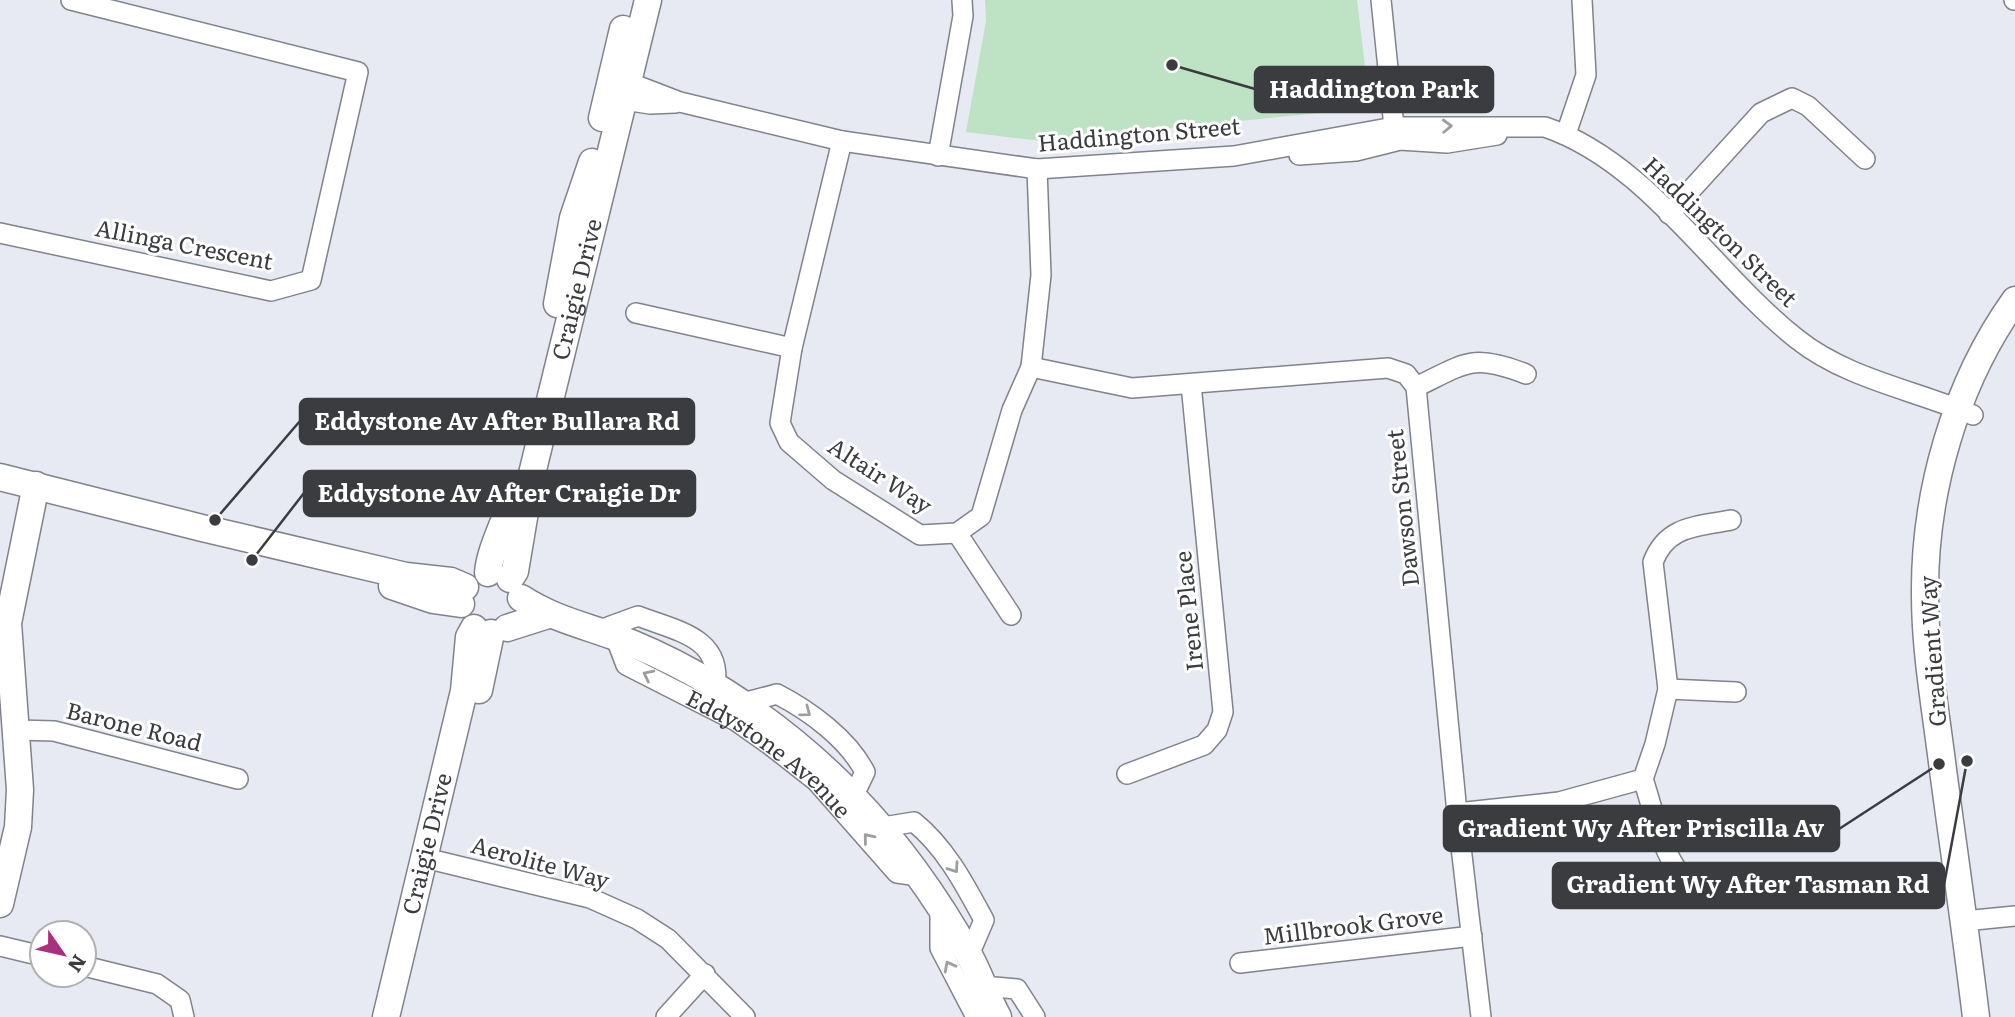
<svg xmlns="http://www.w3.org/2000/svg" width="2015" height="1017" font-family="Literata,serif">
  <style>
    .green { fill: #bde2c4 }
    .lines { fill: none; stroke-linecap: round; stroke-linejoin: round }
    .street-casing { stroke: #80838b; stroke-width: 22 }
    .secondary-casing { stroke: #80838b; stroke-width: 29 }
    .street { stroke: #fff; stroke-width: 19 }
    .secondary { stroke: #fff; stroke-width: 26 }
    .oneway { stroke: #9c9e9f }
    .labels { text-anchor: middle; stroke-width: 6; stroke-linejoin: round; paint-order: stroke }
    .street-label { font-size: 23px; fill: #3a3c3f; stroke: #fff }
    .leader { fill: none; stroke: #3a3c3f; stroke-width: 2.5 }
    .callout-dot { fill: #3a3c3f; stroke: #fff; stroke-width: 2.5 }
    .callout { fill: #3a3c3f; stroke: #3a3c3f; stroke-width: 2.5 }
    .callout-label { font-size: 24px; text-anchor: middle; font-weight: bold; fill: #fff }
  </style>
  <rect width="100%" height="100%" fill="#e7eaf3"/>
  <polygon class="green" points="985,0 1357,0 1370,108 1042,141 966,132 986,21"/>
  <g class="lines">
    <g class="street-casing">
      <g id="street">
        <polyline points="1381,0 1394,127"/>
        <polyline points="2014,0 2015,0"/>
        <path d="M615,77L680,102L842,141L1037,169L1234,156L1394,127H1545C1648,162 1713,273 1797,339C1847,379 1915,390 1973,415"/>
        <polyline points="611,98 650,104 675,103"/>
        <polyline points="1566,134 1586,75 1582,0"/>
        <polyline points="842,141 792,348 780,423 789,442 833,480 920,535 957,533 981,516 1012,410 1031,367 1041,275 1037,169"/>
        <polyline points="1299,155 1356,151 1400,140 1447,143 1497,135"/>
        <polyline points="938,156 963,16 962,0"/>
        <polyline points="1669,214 1761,113 1792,98 1808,106 1865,159"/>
        <polyline points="0,233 271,291 311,280 358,72 71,0"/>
        <polyline points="636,313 792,348"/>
        <polyline points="1031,367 1132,388 1388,368 1406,374 1416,387 1457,813 1481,1017"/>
        <path d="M1416,387C1466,363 1472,353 1526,374"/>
        <polyline points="957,533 1011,615"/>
        <path d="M597,631L638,616C676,631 723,637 715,687"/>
        <path id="s1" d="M615,636L626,665L736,721L770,745L816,781L897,873L919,876"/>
        <polyline points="1668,689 1736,692"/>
        <path d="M743,703L777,694C810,711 848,739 865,772L854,795"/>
        <polyline points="17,730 54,731 238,779"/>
        <polyline points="1127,774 1204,745 1217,730 1223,712 1191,384"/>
        <path d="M1643,779C1652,804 1666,876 1694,883C1718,890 1745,885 1770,883"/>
        <path d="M1457,813L1559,802L1643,779L1655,744L1668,689L1653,562C1667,525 1697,527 1731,520"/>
        <path d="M883,827L914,822C946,848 965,885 984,920L969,955"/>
        <polyline points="425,858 590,898 637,919 668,939 745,1017"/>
        <polyline points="940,910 940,948 976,1017"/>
        <polyline points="1964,921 2015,916"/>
        <polyline points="0,946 42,956"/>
        <polyline points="1240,963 1472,936"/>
        <polyline points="84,966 157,984 180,1000 184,1017"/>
        <polyline points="983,986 1017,989 1035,1017"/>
        <polyline points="666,1017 705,974"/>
      </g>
    </g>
    <g class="secondary-casing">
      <g id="secondary">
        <polyline points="602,118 623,29"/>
        <polyline points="557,304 573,218 592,162"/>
        <polyline points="0,477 202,528 406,576 451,581 465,587"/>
        <path d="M488,573C490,547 507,521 512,495"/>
        <path id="s2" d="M510,579L515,571L530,482L648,0"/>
        <polyline points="392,586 433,600 461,604"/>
        <path d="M521,598C552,618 579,624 613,636C640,646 670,660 695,674C814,742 902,835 969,955C980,975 987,997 998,1017"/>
        <polyline points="507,628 548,615"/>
        <polyline points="479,690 491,633"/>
        <polyline points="0,904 18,827 20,790 8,623 36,485"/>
        <path id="s3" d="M386,1017L464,691L469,637L474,628"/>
        <path d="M1976,1017C1966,934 1954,852 1943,770C1936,712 1925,653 1925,595C1924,493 1955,384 2015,300"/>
      </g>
    </g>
    <use href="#street" class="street"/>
    <use href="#secondary" class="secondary"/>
  </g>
  <defs><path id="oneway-chevron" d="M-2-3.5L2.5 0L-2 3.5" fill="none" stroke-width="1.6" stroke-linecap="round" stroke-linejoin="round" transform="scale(1.75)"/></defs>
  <g class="oneway">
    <use href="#oneway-chevron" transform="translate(1447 126) rotate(-2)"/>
    <use href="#oneway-chevron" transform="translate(648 675) rotate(-154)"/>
    <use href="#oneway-chevron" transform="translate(806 712) rotate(37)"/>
    <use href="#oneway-chevron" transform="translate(868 838) rotate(-129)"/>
    <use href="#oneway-chevron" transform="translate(954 868) rotate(55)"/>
    <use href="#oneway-chevron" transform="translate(949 966) rotate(-118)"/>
  </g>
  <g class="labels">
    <g class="street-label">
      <text transform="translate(1139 135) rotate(-5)" y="8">Haddington Street</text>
      <text transform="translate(1720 232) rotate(44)" y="8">Haddington Street</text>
      <text transform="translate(184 245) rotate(11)" y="8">Allinga Crescent</text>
      <text dy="8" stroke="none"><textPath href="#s2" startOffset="298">Craigie Drive</textPath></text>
      <text transform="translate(880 476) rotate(33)" y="8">Altair Way</text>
      <text transform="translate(1403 508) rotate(-96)" y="8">Dawson Street</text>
      <text transform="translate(1189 611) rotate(-96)" y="8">Irene Place</text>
      <text transform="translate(1933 651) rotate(-94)" y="8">Gradient Way</text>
      <text transform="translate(134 727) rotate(14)" y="8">Barone Road</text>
      <text dy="8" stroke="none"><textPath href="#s1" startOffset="200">Eddystone Avenue</textPath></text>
      <text dy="8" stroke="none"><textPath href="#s3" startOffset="178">Craigie Drive</textPath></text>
      <text transform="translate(540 863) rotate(15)" y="8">Aerolite Way</text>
      <text transform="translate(1353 926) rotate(-7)" y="8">Millbrook Grove</text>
    </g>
  </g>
  <path class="leader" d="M1172 65L1255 89M215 520L300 421M252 560L304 493M1939 764L1839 829M1967 761L1944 885"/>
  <g class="callout-dot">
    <circle cx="1172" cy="65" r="7"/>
    <circle cx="215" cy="520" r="7"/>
    <circle cx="252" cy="560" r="7"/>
    <circle cx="1939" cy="764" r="7"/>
    <circle cx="1967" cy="761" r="7"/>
  </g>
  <g class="callout">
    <rect x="1255" y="67" width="238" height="45" rx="7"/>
    <rect x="300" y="399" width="394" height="45" rx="7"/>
    <rect x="304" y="471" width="391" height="45" rx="7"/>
    <rect x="1444" y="806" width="395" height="45" rx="7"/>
    <rect x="1553" y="863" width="391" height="45" rx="7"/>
  </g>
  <g class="callout-label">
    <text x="1374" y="98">Haddington Park</text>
    <text x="497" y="430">Eddystone Av After Bullara Rd</text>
    <text x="499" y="502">Eddystone Av After Craigie Dr</text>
    <text x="1641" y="837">Gradient Wy After Priscilla Av</text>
    <text x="1748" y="893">Gradient Wy After Tasman Rd</text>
  </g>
  <g transform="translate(63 954) rotate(124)"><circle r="33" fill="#ffffff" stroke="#b0b1b2" stroke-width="2"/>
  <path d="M0-5L12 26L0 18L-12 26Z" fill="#ac2f7f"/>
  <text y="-10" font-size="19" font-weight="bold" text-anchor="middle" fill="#3a3c3f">N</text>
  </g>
</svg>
